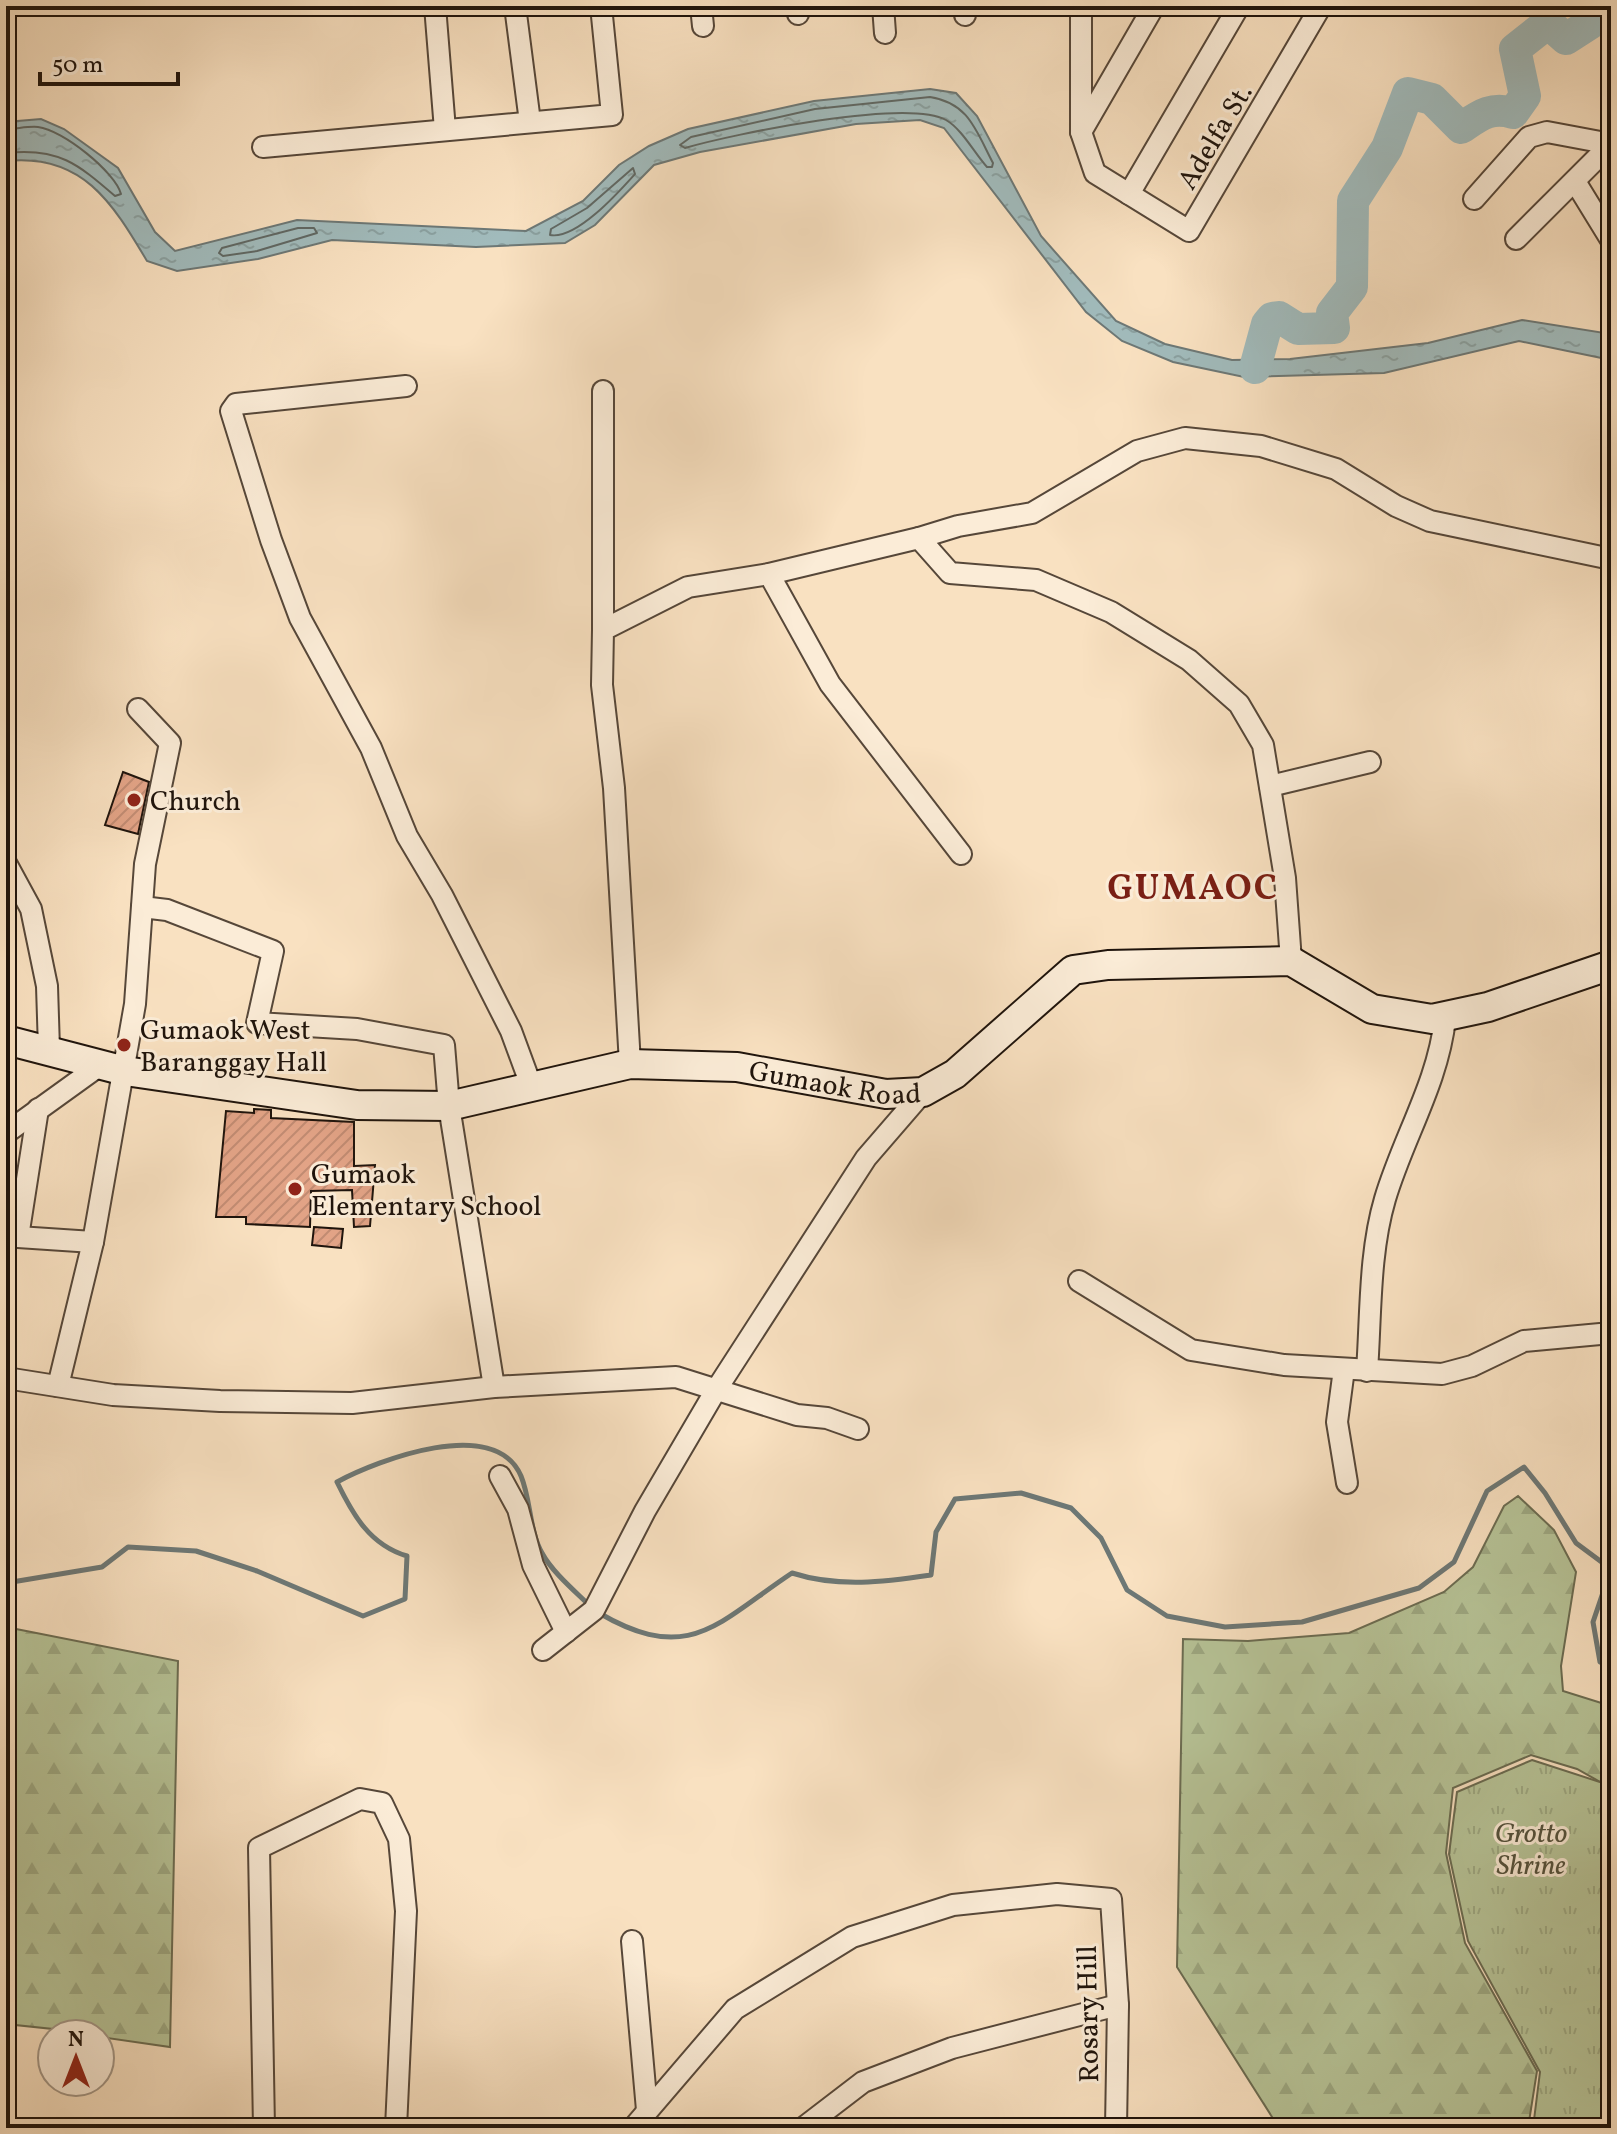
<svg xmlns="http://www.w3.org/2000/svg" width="1617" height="2134" font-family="Vollkorn,serif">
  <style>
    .forest { fill: url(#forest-firs); stroke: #6b6c52; stroke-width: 2 }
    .park { fill: url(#park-tufts); stroke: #6b6c52; stroke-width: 2 }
    .water { fill: url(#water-ripples); stroke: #6d7876; stroke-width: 2 }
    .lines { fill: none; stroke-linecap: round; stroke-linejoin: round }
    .shore { stroke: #606864; stroke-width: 2 }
    .stream { stroke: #6d7876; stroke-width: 5 }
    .river { stroke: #a1bbbc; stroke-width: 32 }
    .building { fill: url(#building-hatch); stroke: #1f140c; stroke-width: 2 }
    .street-casing { stroke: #564739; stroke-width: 24 }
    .secondary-casing { stroke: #1f140c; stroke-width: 32 }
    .street { stroke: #fbecd7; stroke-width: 20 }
    .secondary { stroke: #fbecd7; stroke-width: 28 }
    .poi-dot { fill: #8f2418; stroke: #fbecd7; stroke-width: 3 }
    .labels { text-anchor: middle; stroke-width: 6; stroke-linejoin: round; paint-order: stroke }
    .street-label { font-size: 28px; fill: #1f140c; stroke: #fbecd7 }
    .poi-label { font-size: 28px; fill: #1f140c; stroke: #fbecd7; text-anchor: start }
    .park-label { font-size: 28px; font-style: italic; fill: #54523d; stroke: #fbecd7 }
    .district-label { font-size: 36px; font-weight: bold; letter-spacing: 2px; fill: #7a1f14; stroke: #fbecd7 }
  </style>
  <defs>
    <pattern id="forest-firs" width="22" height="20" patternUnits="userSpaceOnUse" patternTransform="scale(2)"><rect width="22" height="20" fill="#b7c498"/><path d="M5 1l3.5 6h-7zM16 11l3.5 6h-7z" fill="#9da882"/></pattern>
    <pattern id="park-tufts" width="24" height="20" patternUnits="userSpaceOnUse" patternTransform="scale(2)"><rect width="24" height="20" fill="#b7c498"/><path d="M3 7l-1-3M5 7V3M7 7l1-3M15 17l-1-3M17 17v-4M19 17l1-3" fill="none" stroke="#9da882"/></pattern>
    <pattern id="water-ripples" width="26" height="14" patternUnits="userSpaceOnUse" patternTransform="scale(2)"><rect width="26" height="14" fill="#a1bbbc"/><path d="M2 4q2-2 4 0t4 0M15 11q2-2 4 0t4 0" fill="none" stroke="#8aa0a0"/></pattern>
    <pattern id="building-hatch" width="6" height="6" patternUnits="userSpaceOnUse" patternTransform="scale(2)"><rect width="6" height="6" fill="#e2a386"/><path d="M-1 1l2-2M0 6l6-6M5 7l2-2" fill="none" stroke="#c18b72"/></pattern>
  </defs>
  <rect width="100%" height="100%" fill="#f9e1c1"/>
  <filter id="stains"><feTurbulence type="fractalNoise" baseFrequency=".0025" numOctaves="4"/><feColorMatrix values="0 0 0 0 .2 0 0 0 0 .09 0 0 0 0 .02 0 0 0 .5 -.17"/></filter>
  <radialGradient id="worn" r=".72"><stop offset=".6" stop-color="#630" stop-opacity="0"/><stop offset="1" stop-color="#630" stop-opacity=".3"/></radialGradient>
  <g class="forest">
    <polygon points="1518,1496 1554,1530 1576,1572 1561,1666 1563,1691 1611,1706 1611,1788 1577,1769 1531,1755 1453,1788 1446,1853 1465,1943 1537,2071 1528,2128 1279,2128 1177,1967 1183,1639 1248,1641 1349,1633 1444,1592 1473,1567 1504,1506"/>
    <polygon points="6,1627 178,1661 170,2047 100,2037 100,2034 6,2024"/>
  </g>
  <polygon class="park" points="1532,1760 1606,1784 1611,1794 1611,2128 1533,2128 1540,2072 1468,1941 1449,1854 1457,1792"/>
  <path class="water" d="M930,89L956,93L977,116L1041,236L1116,321L1165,344L1232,360L1290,359L1428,343L1522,320L1611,334V360L1519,341L1384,373L1244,377L1173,362L1122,341L1086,312L944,128L920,120L856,124L700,152L654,165L595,225L565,243L476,247L332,240L258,259L177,271L147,261C112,202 82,153 6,161V122L41,119L64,129L118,168L155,232L175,251L297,220L526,231L583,201L619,165L649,146L688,129L814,101Z"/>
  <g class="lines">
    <g class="shore">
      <path d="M930,97C969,103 976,131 993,163L992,167H987C975,154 962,129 946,120C907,98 733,134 685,148L680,145L691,137L815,109Z"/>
      <path d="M6,129C16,129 28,126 38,127C63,130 115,172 121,194L115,196C78,164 58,147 6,153"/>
      <path d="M633,168L635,174C618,193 576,240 550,235L551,229L587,208Z"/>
      <polygon points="298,228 314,228 317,233 257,251 223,256 219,253 222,248"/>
    </g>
    <g class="stream">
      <path d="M6,1583L102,1567L128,1547L196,1551L257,1571L363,1616L405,1599L407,1556C370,1545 353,1515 337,1482C378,1460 495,1415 521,1476C531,1500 529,1530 542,1553C552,1572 576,1592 591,1607"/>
      <path d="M599,1613C690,1666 718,1622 792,1573C839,1588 884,1582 931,1575L936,1532L955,1499L1021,1493L1071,1508L1101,1538L1127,1590L1167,1616L1225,1627L1302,1622L1419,1588L1454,1562L1487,1491L1524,1467L1545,1493L1576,1543L1611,1569L1593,1622L1600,1662L1611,1667"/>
    </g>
    <path class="river" d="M1255,368L1267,324L1272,318L1279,317L1298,329L1334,328L1332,313L1352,287L1353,201L1387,148L1408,93L1432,99L1461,128C1479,116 1491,106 1513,113L1525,96L1515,49L1548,23L1566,39L1611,10"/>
  </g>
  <g class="building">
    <polygon points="123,772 149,782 138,834 105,825"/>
    <polygon points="254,1109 271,1110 271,1118 354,1122 354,1166 375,1165 370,1226 354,1227 352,1190 311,1191 310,1227 246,1224 246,1217 216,1217 226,1111 254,1113"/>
    <polygon points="314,1227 343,1229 341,1248 312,1245"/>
  </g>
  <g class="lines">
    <g class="street-casing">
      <g id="street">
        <polyline points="435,6 445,130"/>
        <polyline points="515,6 530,122"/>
        <polyline points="701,6 703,26"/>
        <polyline points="797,6 798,14"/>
        <polyline points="883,6 885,33"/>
        <polyline points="964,6 965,15"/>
        <polyline points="1081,6 1081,132 1095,173 1189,231 1321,6"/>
        <polyline points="1081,132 1154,6"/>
        <polyline points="263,147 612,115 601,6"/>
        <polyline points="1576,183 1611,240"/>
        <polyline points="1129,194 1239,6"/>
        <polyline points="1474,199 1529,137 1547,132 1611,144"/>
        <polyline points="1516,239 1611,144"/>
        <polyline points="406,386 236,404 231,411 271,540 300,618 371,748 407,836 442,895 511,1031 532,1088"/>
        <polyline points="919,538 958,526 1032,513 1137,451 1185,438 1261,446 1336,469 1396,506 1430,521 1611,559"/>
        <polyline points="769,574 830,684 961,854"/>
        <polyline points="603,630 603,391"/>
        <polyline points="1270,786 1370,762"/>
        <polyline points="6,863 31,909 47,986 49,1049"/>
        <polyline points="142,907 167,910 273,951 257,1023 357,1029 444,1045 449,1106 494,1387"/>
        <polyline points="630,1064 614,788 602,685 603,630 688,587 769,574 919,538 950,573 1036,580 1111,612 1189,660 1239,704 1263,745 1285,878 1291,961"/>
        <polyline points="38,1109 18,1237 93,1242 135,1004 145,864 170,743 138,709"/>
        <polyline points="6,1133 99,1066"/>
        <polyline points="1079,1281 1191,1350 1284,1365 1442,1374 1472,1366 1524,1341 1611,1333"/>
        <polyline points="1344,1369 1337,1422 1347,1483"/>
        <path d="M1367,1371C1371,1315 1369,1253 1385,1199C1403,1138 1438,1083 1445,1019"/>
        <polyline points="6,1378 113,1395 220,1401 352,1403 494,1387 676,1377 797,1415 827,1418 858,1429"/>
        <polyline points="58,1386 93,1242"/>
        <polyline points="500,1476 518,1509 533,1565 566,1632"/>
        <polyline points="543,1650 594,1610 645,1511 716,1390 866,1158 923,1092"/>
        <polyline points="632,1941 647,2110"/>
        <polyline points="264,2128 259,1848 360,1799 382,1803 399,1839 406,1911 396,2128"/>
        <polyline points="633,2128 735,2009 852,1937 953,1905 1057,1894 1111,1899 1118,2005 1116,2128"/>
        <polyline points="803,2128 863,2082 952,2048 1118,2005"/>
      </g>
    </g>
    <g class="secondary-casing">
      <g id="secondary">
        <path id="s1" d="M6,1040L125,1071L357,1105L449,1106L630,1064L737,1067L886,1094L923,1092L955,1074L1073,970L1108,965L1291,961L1372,1009L1432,1019L1488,1007L1611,965"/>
      </g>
    </g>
    <use href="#street" class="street"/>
    <use href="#secondary" class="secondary"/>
  </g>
  <g class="poi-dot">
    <circle cx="134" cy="800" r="8"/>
    <circle cx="124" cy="1045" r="8"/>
    <circle cx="295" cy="1189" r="8"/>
  </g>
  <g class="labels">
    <g class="street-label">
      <text transform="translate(1214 136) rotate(-59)" y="10">Adelfa St.</text>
      <text dy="10" stroke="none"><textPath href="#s1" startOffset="842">Gumaok Road</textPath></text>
      <text transform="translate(1087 2014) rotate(-91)" y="10">Rosary Hill</text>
    </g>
    <g class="poi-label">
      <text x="150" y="810">Church</text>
      <text x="140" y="1039">Gumaok West<tspan x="140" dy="32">Baranggay Hall</tspan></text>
      <text x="311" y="1183">Gumaok<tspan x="311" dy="32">Elementary School</tspan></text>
    </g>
    <g class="park-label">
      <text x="1531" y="1842">Grotto<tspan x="1531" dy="32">Shrine</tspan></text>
    </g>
    <g class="district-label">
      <text x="1193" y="899">GUMAOC</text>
    </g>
  </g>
  <rect width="1617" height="2134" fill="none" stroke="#f9e1c1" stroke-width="32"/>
  <rect x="8" y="8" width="1601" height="2118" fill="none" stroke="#1f140c" stroke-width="4"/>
  <rect x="16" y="16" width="1585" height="2102" fill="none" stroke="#1f140c" stroke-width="2"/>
  <g transform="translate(76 2058)"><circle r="38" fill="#fbecd7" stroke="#a39686" stroke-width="2"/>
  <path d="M0-6L14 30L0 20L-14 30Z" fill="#8f2418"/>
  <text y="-12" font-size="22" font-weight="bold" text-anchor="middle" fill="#1f140c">N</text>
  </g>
  <path d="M40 72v12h138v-12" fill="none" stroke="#1f140c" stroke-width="4"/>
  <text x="52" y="72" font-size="24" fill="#1f140c" stroke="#fbecd7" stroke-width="6" paint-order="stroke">50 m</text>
  <rect width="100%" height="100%" filter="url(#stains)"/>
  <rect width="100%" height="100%" fill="url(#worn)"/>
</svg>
